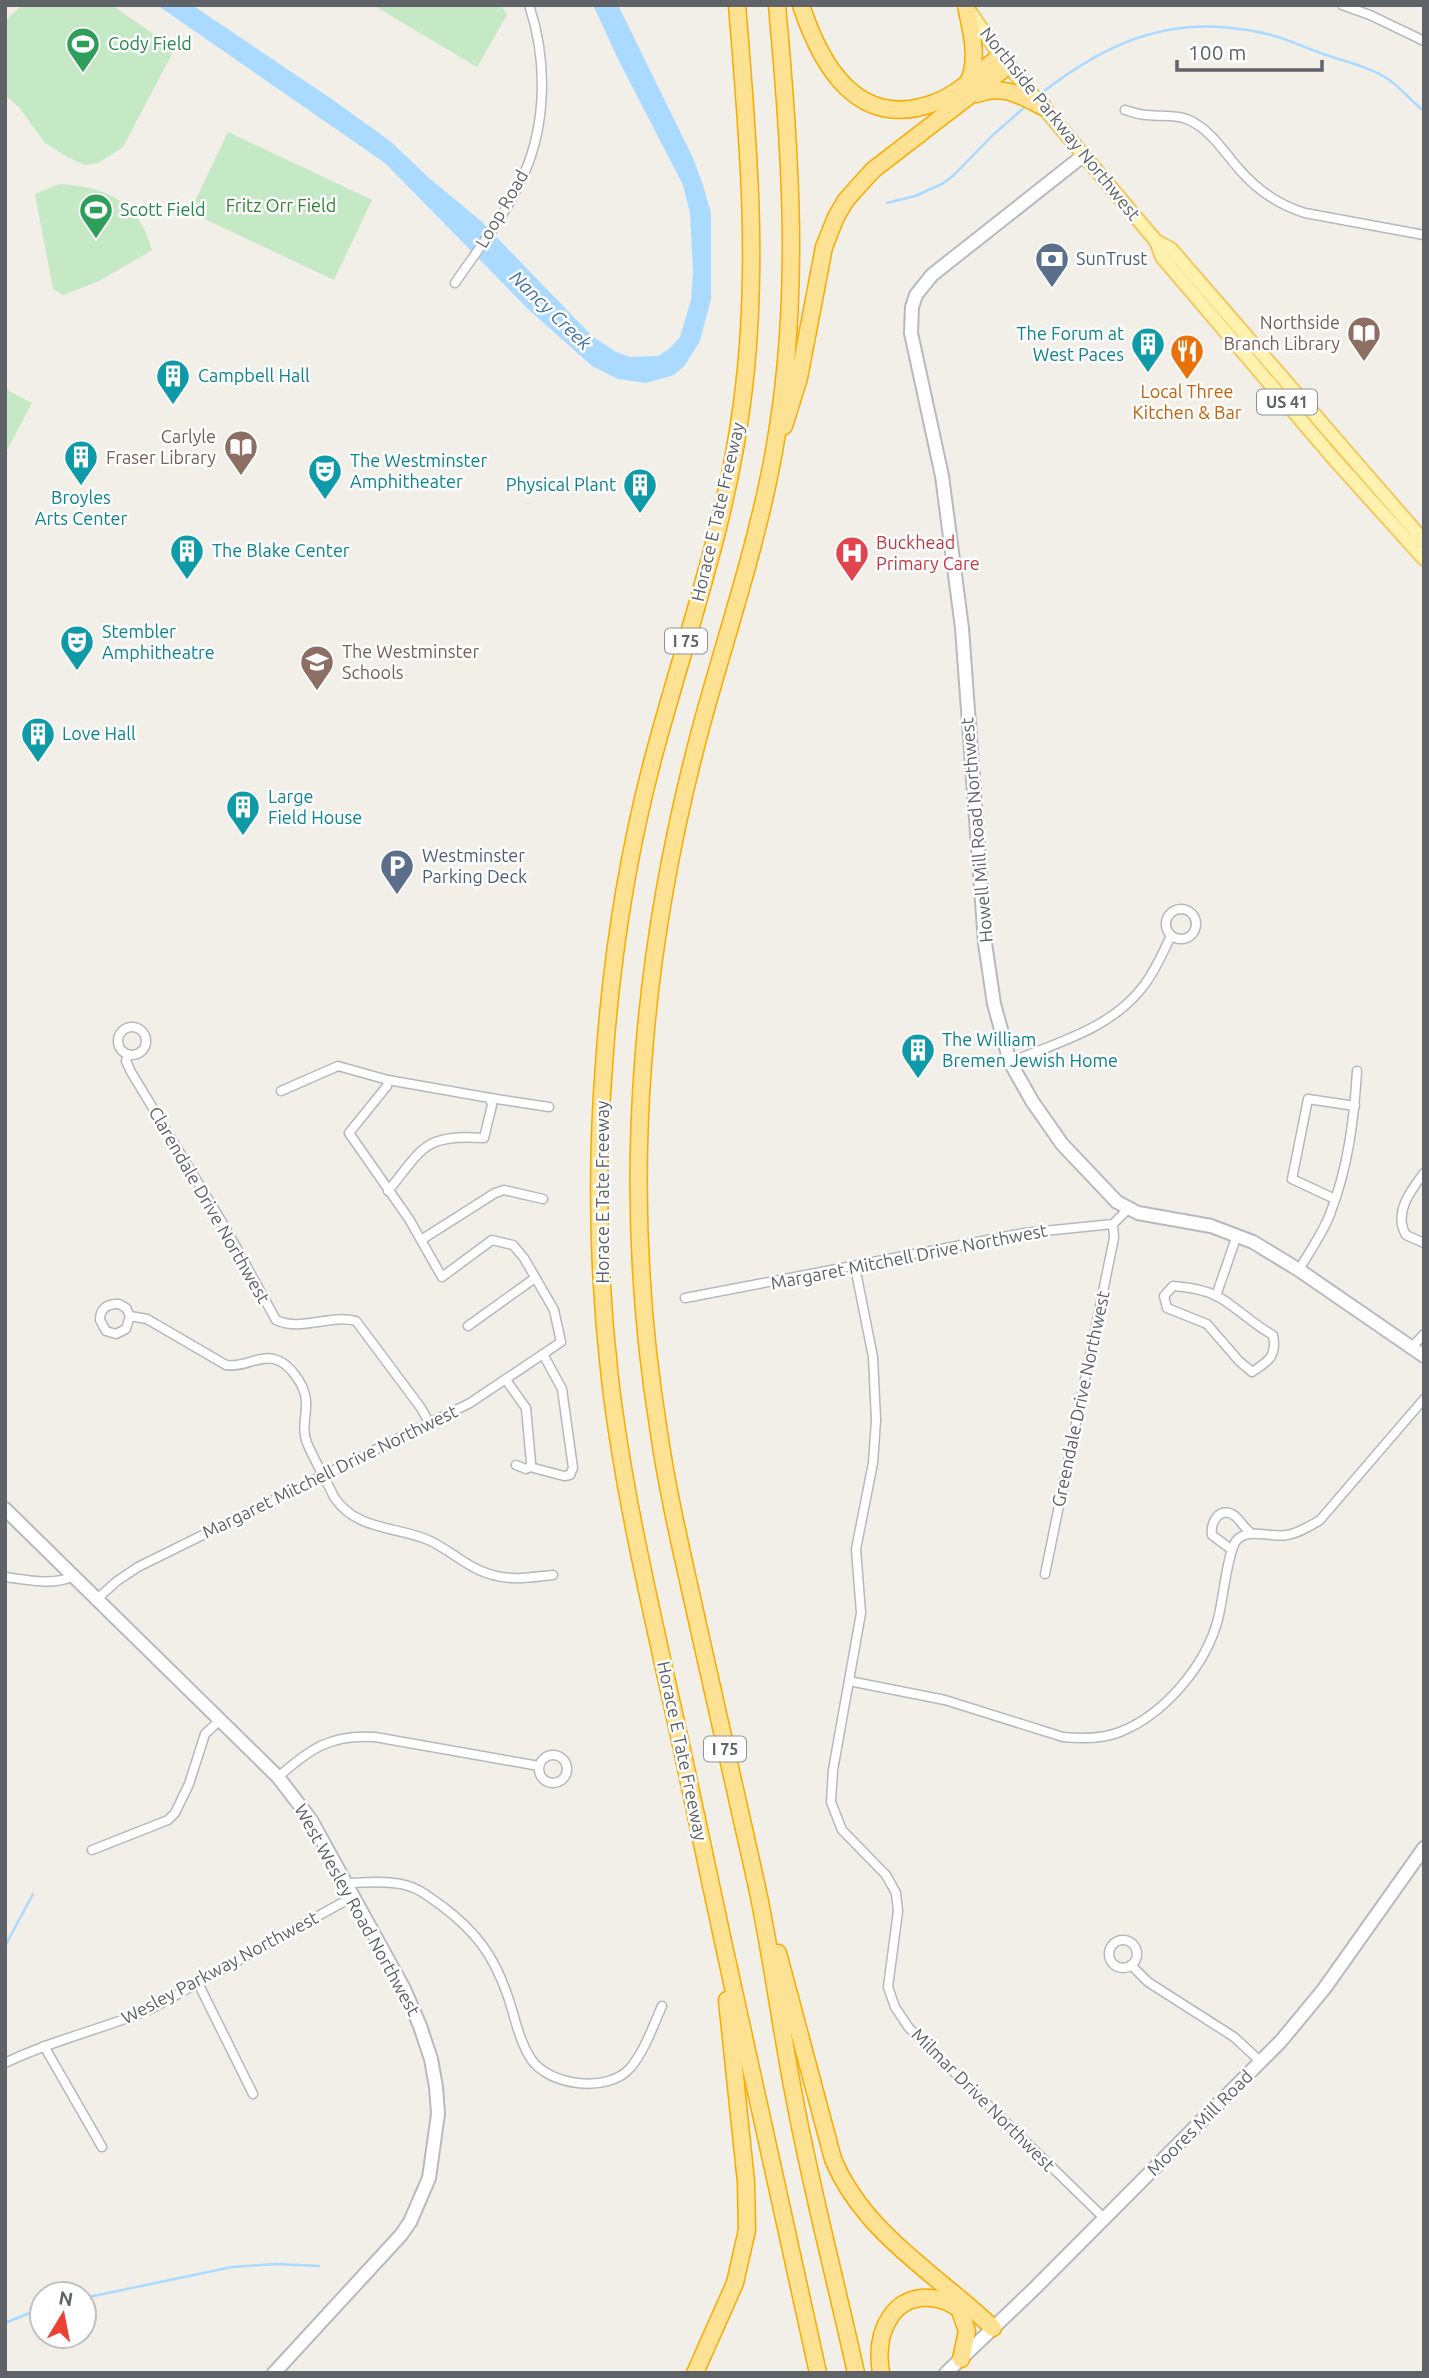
<svg xmlns="http://www.w3.org/2000/svg" width="1429" height="2378" font-family="Ubuntu,sans-serif">
  <style>
    .green { fill: #c5e8c5 }
    .water { fill: #aadaff }
    .lines { fill: none; stroke-linecap: round; stroke-linejoin: round }
    .stream { stroke: #aadaff; stroke-width: 2.5 }
    .street-casing { stroke: #b5b8bc; stroke-width: 11 }
    .secondary-casing { stroke: #b6babf; stroke-width: 16 }
    .primary-casing { stroke: #f2c960; stroke-width: 16 }
    .highway-casing { stroke: #f9ab00; stroke-width: 19 }
    .street { stroke: #fff; stroke-width: 8 }
    .secondary { stroke: #fff; stroke-width: 12 }
    .primary { stroke: #fff2af; stroke-width: 12 }
    .highway { stroke: #fde293; stroke-width: 16 }
    .labels { text-anchor: middle; stroke-width: 5; stroke-linejoin: round; paint-order: stroke }
    .shield { fill: #fff; stroke: #8f9295; stroke-width: 2 }
    .shield-label { font-size: 16px; font-weight: bold; fill: #5f6368 }
    .leisure-label { font-size: 18px; fill: #27864d; stroke: #fff; text-anchor: start }
    .street-label { font-size: 18px; fill: #5f6368; stroke: #fff }
    .park-label { font-size: 18px; fill: #348238; stroke: #fff }
    .service-label { font-size: 18px; fill: #4e5e75; stroke: #fff; text-anchor: start }
    .education-label { font-size: 18px; fill: #785e54; stroke: #fff; text-anchor: end }
    .culture-label { font-size: 18px; fill: #0d838f; stroke: #fff; text-anchor: start }
    .food-label { font-size: 18px; fill: #c56008; stroke: #fff }
    .health-label { font-size: 18px; fill: #be3a42; stroke: #fff; text-anchor: start }
    .water-label { font-size: 19px; font-style: italic; fill: #4174aa; stroke: #fff }
  </style>
  <rect width="100%" height="100%" fill="#f1efe8"/>
  <g class="green">
    <polygon points="22,5 112,5 167,44 173,52 123,147 98,163 85,165 67,157 44,142 19,107 5,95 5,21"/>
    <polygon points="373,5 501,5 507,15 477,67"/>
    <polygon points="228,132 372,200 334,280 190,212"/>
    <path d="M59,184C107,187 138,201 152,250L99,281L63,295L53,289L35,194Z"/>
    <polygon points="5,389 32,403 5,454"/>
  </g>
  <polygon class="water" points="157,5 192,5 333,100 390,141 428,177 481,221 592,336 616,352 630,357 658,356 670,348 680,337 691,300 693,271 690,213 683,185 620,63 593,5 618,5 693,158 703,185 711,213 711,299 700,341 685,365 674,375 646,383 618,379 592,366 528,309 385,163"/>
  <g class="lines">
    <g class="stream">
      <path d="M1039,95C1110,39 1177,12 1267,34C1285,38 1301,46 1318,52C1341,61 1366,65 1388,79C1401,88 1411,101 1424,111"/>
      <polyline points="887,203 915,196 942,184 953,176 994,134 1026,106"/>
      <polyline points="5,1946 33,1894"/>
      <polyline points="84,2298 232,2267 276,2264 319,2266"/>
      <polyline points="5,2323 42,2308"/>
    </g>
    <g class="street-casing">
      <g id="street">
        <polyline points="1342,5 1370,15 1424,41"/>
        <path d="M1125,110C1132,112 1140,115 1147,115C1160,117 1176,114 1189,120C1211,130 1224,152 1239,169C1257,190 1279,205 1305,213L1424,235"/>
        <path d="M455,283C479,248 507,213 524,174C547,122 547,58 529,5"/>
        <circle cx="1181" cy="924" r="15"/>
        <circle cx="132" cy="1041" r="14"/>
        <path d="M128,1055L126,1061L131,1072L225,1227L276,1320C302,1332 329,1314 356,1321L421,1408L430,1424"/>
        <path d="M1010,1062C1059,1042 1113,1028 1145,984C1156,969 1163,952 1171,936"/>
        <path d="M388,1080L490,1098L492,1105L484,1138C424,1134 424,1147 388,1191"/>
        <polyline points="490,1098 549,1107"/>
        <path d="M1424,1173C1411,1190 1393,1213 1406,1235L1424,1243"/>
        <polyline points="1335,1199 1292,1179 1308,1099 1355,1106"/>
        <polyline points="421,1240 495,1193 504,1190 543,1199"/>
        <polyline points="855,1267 873,1357 876,1420 873,1463 856,1549 861,1613 833,1770 831,1802 842,1830 886,1875 896,1893 898,1911 888,1987 895,2007 909,2028 1104,2218"/>
        <path d="M1299,1270C1309,1252 1323,1233 1330,1214C1348,1168 1354,1120 1357,1071"/>
        <path d="M1173,1286C1187,1287 1203,1289 1217,1296C1237,1307 1252,1324 1273,1335C1277,1356 1269,1361 1252,1372L1239,1361L1207,1324L1167,1308L1164,1296Z"/>
        <polyline points="1216,1296 1237,1235"/>
        <polyline points="685,1298 1024,1233 1113,1224 1128,1209"/>
        <path d="M130,1316L126,1329L116,1334L106,1331L100,1320C100,1309 107,1303 119,1304L126,1308L130,1316L147,1319L226,1365C244,1368 258,1355 274,1359C282,1361 290,1368 295,1375C317,1403 298,1420 307,1443C315,1462 326,1479 334,1497C356,1530 393,1526 426,1539C450,1549 468,1569 493,1575C512,1581 533,1577 553,1575"/>
        <polyline points="468,1326 535,1278"/>
        <polyline points="1411,1348 1424,1334"/>
        <polyline points="506,1380 526,1408 531,1463 530,1467 526,1469 516,1465"/>
        <polyline points="530,1467 564,1476 570,1475 573,1468 562,1389 543,1354"/>
        <path d="M1232,1550L1212,1535C1210,1522 1220,1505 1235,1516C1241,1521 1244,1528 1251,1533"/>
        <polyline points="1045,1574 1114,1238 1113,1224"/>
        <path d="M5,1577C29,1580 52,1586 74,1576"/>
        <polyline points="97,1599 117,1581 138,1567 470,1403 561,1342 554,1310 524,1258 513,1245 492,1240 442,1277 409,1219 349,1133 387,1086 388,1080 338,1066 281,1091"/>
        <path d="M849,1681L945,1700L1063,1737C1082,1739 1102,1739 1120,1732C1165,1714 1206,1665 1218,1619C1223,1601 1227,1554 1236,1541C1247,1527 1271,1538 1287,1535C1299,1533 1310,1526 1320,1520L1424,1399"/>
        <circle cx="553" cy="1769" r="14"/>
        <path d="M278,1777C310,1749 330,1734 375,1737L539,1766"/>
        <polyline points="92,1850 168,1820 175,1813 189,1784 205,1734 220,1720"/>
        <path d="M347,1883C365,1883 387,1880 405,1885C419,1888 430,1898 442,1906C475,1931 493,1954 507,1994C515,2016 518,2039 531,2059C549,2086 609,2094 631,2067C645,2050 653,2026 662,2006"/>
        <circle cx="1123" cy="1954" r="14"/>
        <polyline points="1131,1965 1148,1982 1234,2037 1261,2062"/>
        <polyline points="198,1983 253,2094"/>
        <polyline points="44,2046 102,2147"/>
        <path d="M5,2063C52,2040 103,2029 151,2009L354,1896"/>
      </g>
    </g>
    <g class="secondary-casing">
      <g id="secondary">
        <polyline points="1084,155 932,275 916,295 912,307 911,333 942,476 962,628 985,943 994,1004 1010,1062 1032,1101 1062,1144 1117,1202 1138,1213 1211,1226 1253,1242 1299,1270 1424,1356"/>
        <polyline points="5,1509 278,1777 311,1820 404,1989 420,2026 431,2059 436,2087 438,2114 429,2178 410,2222 401,2235 274,2373"/>
        <polyline points="946,2373 1035,2288 1281,2041 1324,1989 1424,1848"/>
      </g>
    </g>
    <g class="primary-casing">
      <g id="primary">
        <polyline points="969,10 1000,56 1156,241 1162,257 1334,459 1424,559"/>
        <polyline points="1156,241 1171,249 1424,541"/>
      </g>
    </g>
    <g class="highway-casing">
      <g id="highway">
        <path d="M737,5C748,138 760,270 742,403C727,523 685,639 654,755C627,856 611,961 604,1065C596,1169 598,1275 610,1379C625,1506 657,1633 684,1759C727,1964 773,2168 818,2373"/>
        <path d="M777,5C791,156 801,301 774,451C757,546 725,638 700,731C671,840 651,952 643,1065C634,1184 639,1307 658,1426C667,1490 682,1553 696,1616C716,1706 737,1797 757,1887C772,1958 781,2030 795,2101C812,2192 836,2282 856,2373"/>
        <path d="M801,5C821,66 858,131 934,103C959,94 980,72 1000,56"/>
        <path d="M966,6C971,30 979,57 969,81"/>
        <path d="M977,94C1002,84 1020,95 1043,107"/>
        <polyline points="784,426 799,378 824,247 836,217 846,200 873,170 1008,66"/>
        <path d="M778,1953L833,2159C864,2234 937,2274 993,2328"/>
        <polyline points="959,2308 967,2331 961,2359"/>
        <polyline points="695,2373 735,2283 747,2230 746,2182 727,2000"/>
        <path d="M881,2373C878,2355 879,2335 889,2319C906,2290 943,2293 965,2314"/>
      </g>
    </g>
    <use href="#street" class="street"/>
    <use href="#secondary" class="secondary"/>
    <use href="#primary" class="primary"/>
    <use href="#highway" class="highway"/>
  </g>
  <defs>
    <g id="stadium-pin" transform="scale(1.75)"><path d="M0 17L-7.5 6A9.5 9.5 0 1 1 7.5 6Z" fill="#2e9e5b" stroke="#fff"/><path d="M0-5a6.5 5 0 1 0 0 10a6.5 5 0 1 0 0-10ZM-3.5-1.8h7v3.6h-7Z" fill="#fff"/></g>
    <g id="bank-pin" transform="scale(1.75)"><path d="M0 17L-7.5 6A9.5 9.5 0 1 1 7.5 6Z" fill="#5c6f8a" stroke="#fff"/><path d="M-6-4H6V4H-6ZM0-2.3a2.3 2.3 0 1 0 0 4.6a2.3 2.3 0 1 0 0-4.6Z" fill="#fff"/></g>
    <g id="library-pin" transform="scale(1.75)"><path d="M0 17L-7.5 6A9.5 9.5 0 1 1 7.5 6Z" fill="#8d6e63" stroke="#fff"/><path d="M-6-4Q-3-5.5-.7-3.5V5Q-3 3-6 4ZM6-4Q3-5.5 .7-3.5V5Q3 3 6 4Z" fill="#fff"/></g>
    <g id="building-pin" transform="scale(1.75)"><path d="M0 17L-7.5 6A9.5 9.5 0 1 1 7.5 6Z" fill="#0f9aa8" stroke="#fff"/><path d="M-4-6H4V6H1V3H-1V6H-4ZM-2.5-4.3h1.7v1.8h-1.7ZM.8-4.3h1.7v1.8H.8ZM-2.5-1h1.7V.8h-1.7ZM.8-1h1.7V.8H.8Z" fill="#fff"/></g>
    <g id="restaurant-pin" transform="scale(1.75)"><path d="M0 17L-7.5 6A9.5 9.5 0 1 1 7.5 6Z" fill="#e8710a" stroke="#fff"/><path d="M-5-6h1v4h1v-4h1v4h1v-4h1v5L-1.5 .5V6h-2V.5L-5-1ZM5-6V6H3V1.5H1.5Q1.5-4 5-6Z" fill="#fff"/></g>
    <g id="theatre-pin" transform="scale(1.75)"><path d="M0 17L-7.5 6A9.5 9.5 0 1 1 7.5 6Z" fill="#0f9aa8" stroke="#fff"/><path d="M-5-5.5Q0-4 5-5.5V0Q5 5 0 6Q-5 5-5 0ZM-3.3-2.5H-1v1.5H-3.3ZM1-2.5H3.3v1.5H1ZM-2.8 1Q0 5.5 2.8 1Z" fill="#fff"/></g>
    <g id="hospital-pin" transform="scale(1.75)"><path d="M0 17L-7.5 6A9.5 9.5 0 1 1 7.5 6Z" fill="#e0444e" stroke="#fff"/><path d="M-5-5h3v3.5h4V-5h3V5h-3V1.5h-4V5h-3Z" fill="#fff"/></g>
    <g id="school-pin" transform="scale(1.75)"><path d="M0 17L-7.5 6A9.5 9.5 0 1 1 7.5 6Z" fill="#8d6e63" stroke="#fff"/><path d="M0-5L7-2L0 1L-7-2ZM-4 1L0 2.5L4 1V4Q0 6-4 4Z" fill="#fff"/></g>
    <g id="parking-pin" transform="scale(1.75)"><path d="M0 17L-7.5 6A9.5 9.5 0 1 1 7.5 6Z" fill="#5c6f8a" stroke="#fff"/><path d="M-3.5-5.5H1a3.5 3.5 0 0 1 0 7H-1V5.5H-3.5ZM-1-3.4V-.6H.8a1.4 1.4 0 0 0 0-2.8Z" fill="#fff"/></g>
  </defs>
  <g fill-rule="evenodd">
    <use href="#stadium-pin" x="83" y="44"/>
    <use href="#stadium-pin" x="96" y="210"/>
    <use href="#bank-pin" x="1052" y="259"/>
    <use href="#library-pin" x="1364" y="333"/>
    <use href="#building-pin" x="1148" y="344"/>
    <use href="#restaurant-pin" x="1187" y="351"/>
    <use href="#building-pin" x="173" y="376"/>
    <use href="#library-pin" x="241" y="447"/>
    <use href="#building-pin" x="81" y="457"/>
    <use href="#theatre-pin" x="325" y="471"/>
    <use href="#building-pin" x="640" y="485"/>
    <use href="#building-pin" x="187" y="551"/>
    <use href="#hospital-pin" x="852" y="553"/>
    <use href="#theatre-pin" x="77" y="642"/>
    <use href="#school-pin" x="317" y="662"/>
    <use href="#building-pin" x="38" y="734"/>
    <use href="#building-pin" x="243" y="807"/>
    <use href="#parking-pin" x="397" y="866"/>
    <use href="#building-pin" x="918" y="1050"/>
  </g>
  <g class="labels">
    <g class="shield">
      <rect x="1257" y="389.5" width="60" height="25" rx="5"/>
      <rect x="665" y="628.5" width="42" height="25" rx="5"/>
      <rect x="704" y="1736.5" width="42" height="25" rx="5"/>
    </g>
    <g class="shield-label">
      <text x="1287" y="408">US 41</text>
      <text x="686" y="647">I 75</text>
      <text x="725" y="1755">I 75</text>
    </g>
    <g class="leisure-label">
      <text x="108" y="50">Cody Field</text>
      <text x="120" y="216">Scott Field</text>
    </g>
    <g class="street-label">
      <text transform="translate(1060 124) rotate(51)" y="6">Northside Parkway Northwest</text>
      <text transform="translate(502 209) rotate(-60)" y="6">Loop Road</text>
      <text transform="translate(718 512) rotate(-77)" y="6">Horace E Tate Freeway</text>
      <text transform="translate(977 830) rotate(-95)" y="6">Howell Mill Road Northwest</text>
      <text transform="translate(603 1192) rotate(-90)" y="6">Horace E Tate Freeway</text>
      <text transform="translate(209 1205) rotate(60)" y="6">Clarendale Drive Northwest</text>
      <text transform="translate(909 1257) rotate(-11)" y="6">Margaret Mitchell Drive Northwest</text>
      <text transform="translate(1081 1399) rotate(-78)" y="6">Greendale Drive Northwest</text>
      <text transform="translate(330 1472) rotate(-26)" y="6">Margaret Mitchell Drive Northwest</text>
      <text transform="translate(682 1751) rotate(78)" y="6">Horace E Tate Freeway</text>
      <text transform="translate(357 1910) rotate(61)" y="6">West Wesley Road Northwest</text>
      <text transform="translate(220 1968) rotate(-28)" y="6">Wesley Parkway Northwest</text>
      <text transform="translate(983 2100) rotate(45)" y="6">Milmar Drive Northwest</text>
      <text transform="translate(1200 2123) rotate(-45)" y="6">Moores Mill Road</text>
    </g>
    <g class="park-label">
      <text x="281" y="212">Fritz Orr Field</text>
    </g>
    <g class="service-label">
      <text x="1076" y="265">SunTrust</text>
      <text x="422" y="862">Westminster<tspan x="422" dy="21">Parking Deck</tspan></text>
    </g>
    <g class="education-label">
      <text x="1340" y="329">Northside<tspan x="1340" dy="21">Branch Library</tspan></text>
      <text x="216" y="443">Carlyle<tspan x="216" dy="21">Fraser Library</tspan></text>
      <text x="342" y="658" text-anchor="start">The Westminster<tspan x="342" dy="21">Schools</tspan></text>
    </g>
    <g class="culture-label">
      <text x="1124" y="340" text-anchor="end">The Forum at<tspan x="1124" dy="21">West Paces</tspan></text>
      <text x="198" y="382">Campbell Hall</text>
      <text x="350" y="467">The Westminster<tspan x="350" dy="21">Amphitheater</tspan></text>
      <text x="616" y="491" text-anchor="end">Physical Plant</text>
      <text x="81" y="504" text-anchor="middle">Broyles<tspan x="81" dy="21">Arts Center</tspan></text>
      <text x="212" y="557">The Blake Center</text>
      <text x="102" y="638">Stembler<tspan x="102" dy="21">Amphitheatre</tspan></text>
      <text x="62" y="740">Love Hall</text>
      <text x="268" y="803">Large<tspan x="268" dy="21">Field House</tspan></text>
      <text x="942" y="1046">The William<tspan x="942" dy="21">Bremen Jewish Home</tspan></text>
    </g>
    <g class="food-label">
      <text x="1187" y="398">Local Three<tspan x="1187" dy="21">Kitchen &amp; Bar</tspan></text>
    </g>
    <g class="health-label">
      <text x="876" y="549">Buckhead<tspan x="876" dy="21">Primary Care</tspan></text>
    </g>
    <g class="water-label">
      <text transform="translate(551 310) rotate(44)" y="7">Nancy Creek</text>
    </g>
  </g>
  <rect width="1429" height="2378" fill="none" stroke="#5f6368" stroke-width="14"/>
  <g transform="translate(63 2315) rotate(10)"><circle r="33" fill="#ffffff" stroke="#bfc1c3" stroke-width="2"/>
  <path d="M0-5L12 26L0 18L-12 26Z" fill="#ea4335"/>
  <text y="-10" font-size="19" font-weight="bold" text-anchor="middle" fill="#5f6368">N</text>
  </g>
  <path d="M1177 60v10h145v-10" fill="none" stroke="#5f6368" stroke-width="3.5"/>
  <text x="1188" y="60" font-size="21" fill="#5f6368" stroke="#ffffff" stroke-width="5" paint-order="stroke">100 m</text>
</svg>
